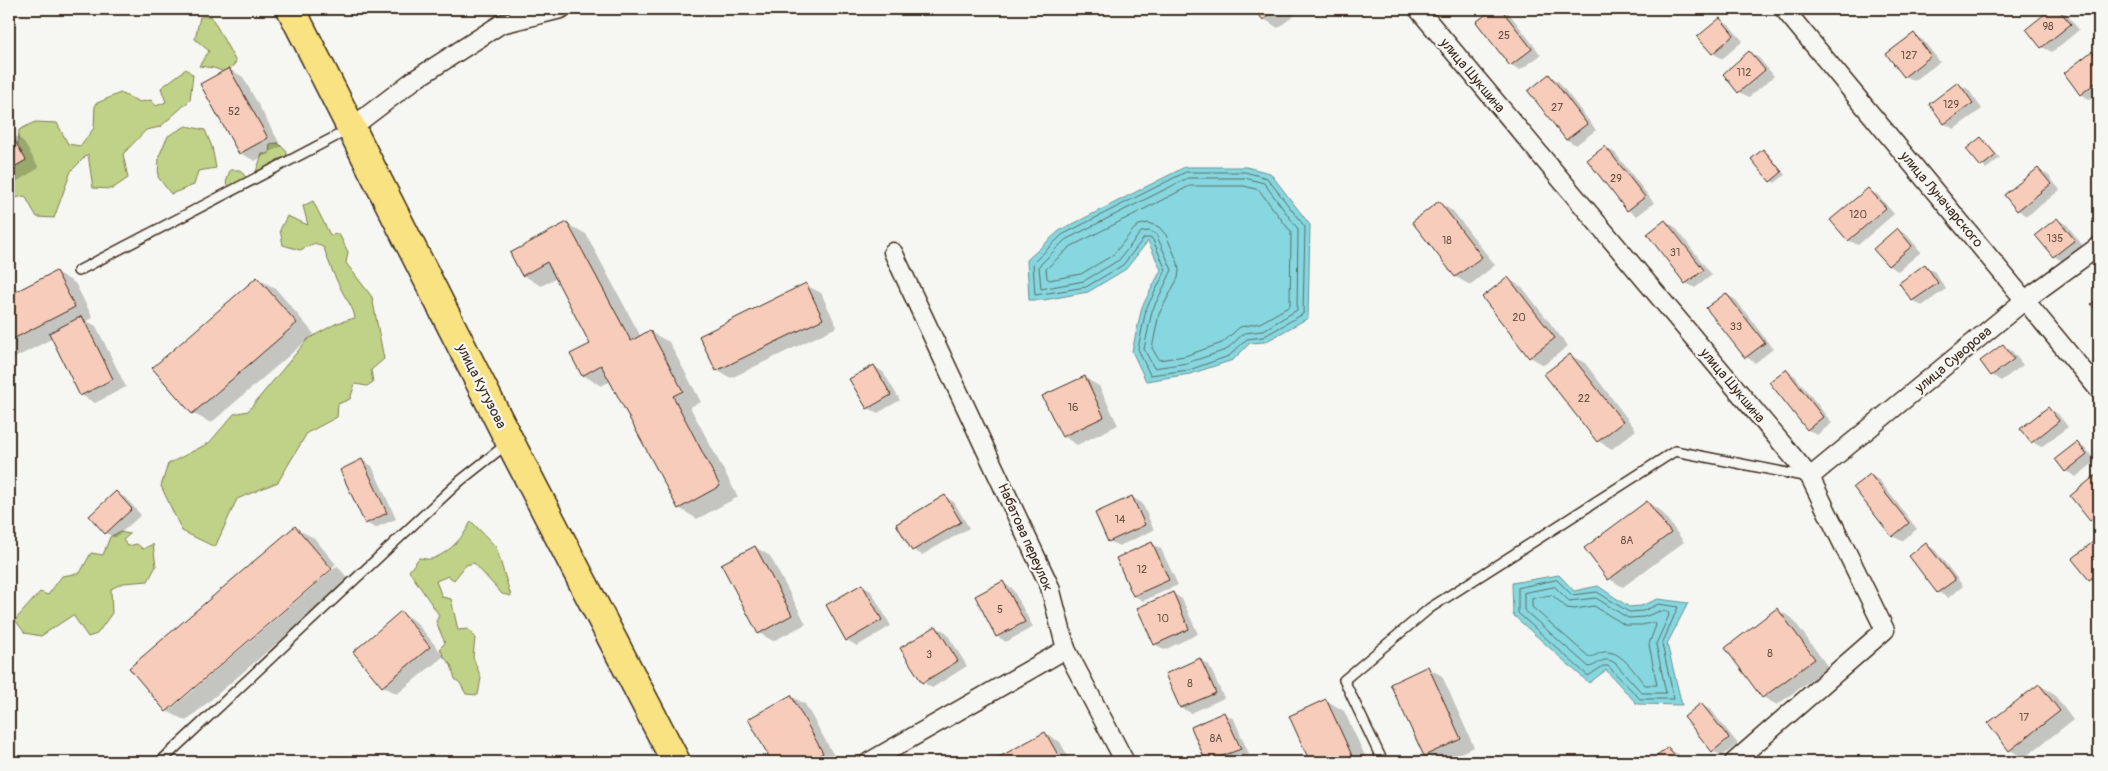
<svg xmlns="http://www.w3.org/2000/svg" width="2108" height="771" font-family="Pangolin,sans-serif">
  <style>
    .green { fill: #c0d287; stroke: #7e7e52 }
    .water { fill: #86d7df; stroke: #689292 }
    .shadow { fill: #0003; fill-rule: evenodd }
    .lines { fill: none; stroke-linecap: round; stroke-linejoin: round }
    .shore { stroke: #596f6b; stroke-width: 1 }
    .building { fill: #f8ccba; stroke: #3b2a1e }
    .service-casing { stroke: #3b2a1e; stroke-width: 12 }
    .minor-casing { stroke: #3b2a1e; stroke-width: 21 }
    .primary-casing { stroke: #3b2a1e; stroke-width: 31 }
    .service { stroke: #f6f6f2; stroke-width: 9 }
    .minor { stroke: #f6f6f2; stroke-width: 18 }
    .primary { stroke: #f8e281; stroke-width: 28 }
    .labels { text-anchor: middle; stroke-width: 4.5; stroke-linejoin: round; paint-order: stroke }
    .number-label { font-size: 11px; fill: #6a5245 }
    .street-label { font-size: 14px; fill: #3b2a1e; stroke: #f6f6f2 }
  </style>
  <rect width="100%" height="100%" fill="#f6f6f2"/>
  <filter id="ink" filterUnits="userSpaceOnUse"><feTurbulence type="fractalNoise" baseFrequency=".02" numOctaves="2"/><feDisplacementMap in="SourceGraphic" scale="10" xChannelSelector="R" yChannelSelector="G"/><feConvolveMatrix kernelMatrix="1 2 1 2 8 2 1 2 1" color-interpolation-filters="sRGB"/></filter>
  <g filter="url(#ink)">
    <g class="green">
      <polygon points="211,16 236,62 227,73 214,68 199,66 209,51 195,39 200,17"/>
      <polygon points="186,69 193,75 190,100 160,127 146,130 123,154 128,178 112,189 93,188 88,154 71,171 54,218 37,217 25,196 9,199 9,163 17,153 19,130 35,122 57,123 68,144 80,146 94,128 95,104 120,93 140,102 151,100 156,106 166,102 161,88"/>
      <polygon points="186,126 205,130 212,147 216,168 198,171 194,185 171,194 158,177 159,156 168,136"/>
      <polygon points="278,143 287,152 286,157 276,160 279,168 261,179 256,172 262,154 269,154 270,144"/>
      <polygon points="230,170 240,170 253,186 235,194 226,183"/>
      <path d="M313,201L330,235L339,234L348,252L346,263L372,297L384,359L371,370L373,382L367,386L355,384L350,399L338,404L337,417L307,433L278,482L237,499L215,547L182,531L161,486L168,464L209,443L234,414L248,411L308,339L337,323L355,318C353,307 348,302 343,293C335,278 329,264 324,248L315,243L300,250L283,245L280,230L287,216L308,225L303,206Z"/>
      <path d="M471,521L496,547L511,596L502,594L474,563L466,565L454,580L448,576L436,581L442,597L451,599L458,630L468,629L475,638L473,657L481,678L478,695L466,694L460,683L455,679L451,665L444,657L440,648L445,643L436,622L439,615L409,571L419,558C422,558 428,560 431,559C447,555 465,536 471,521Z"/>
      <polygon points="119,532 130,534 123,540 128,546 137,544 143,549 153,544 156,566 148,581 123,583 111,589 112,613 97,634 88,637 73,615 41,636 25,633 15,620 40,592 48,595 62,576 80,573 91,553 103,555 110,537"/>
    </g>
    <g class="water">
      <polygon points="1185,167 1246,167 1270,173 1310,225 1308,318 1265,342 1250,343 1233,360 1190,374 1146,381 1132,351 1142,307 1161,270 1148,241 1126,269 1088,292 1044,300 1029,300 1027,260 1059,231"/>
      <polygon points="1559,575 1574,591 1598,586 1629,607 1641,606 1658,599 1688,603 1667,644 1682,705 1637,704 1606,670 1589,683 1513,615 1512,583"/>
    </g>
    <g class="shadow">
      <polygon points="1255,9 1300,9 1301,10 1278,28 1264,19"/>
      <polygon points="1495,9 1503,9 1508,12 1541,55 1520,70 1511,65 1478,22"/>
      <polygon points="1686,9 1699,9 1693,14"/>
      <polygon points="2053,9 2059,9 2065,12 2079,30 2052,52 2042,47 2028,29"/>
      <polygon points="1720,20 1729,25 1743,41 1722,59 1713,53"/>
      <polygon points="1914,35 1923,40 1940,62 1914,81 1905,76"/>
      <polygon points="1750,53 1759,58 1774,76 1749,97 1739,92 1724,74"/>
      <polygon points="2092,53 2099,57 2099,93 2090,100 2081,94"/>
      <polygon points="229,69 243,77 281,146 255,161 240,153"/>
      <polygon points="1549,76 1558,81 1596,130 1576,145 1566,139"/>
      <polygon points="1958,84 1968,89 1982,109 1954,129 1945,124"/>
      <polygon points="9,132 23,141 39,168 9,186"/>
      <polygon points="1981,138 2000,158 1986,169 1968,149"/>
      <polygon points="1605,147 1615,153 1654,203 1637,216 1628,210 1589,160"/>
      <polygon points="1763,151 1768,153 1785,175 1775,183 1771,181"/>
      <polygon points="2038,170 2048,175 2060,190 2027,216 2018,210"/>
      <polygon points="1868,190 1878,195 1894,214 1858,245 1848,240"/>
      <polygon points="1439,203 1453,211 1495,265 1470,285 1456,277 1414,223"/>
      <polygon points="2057,219 2067,225 2083,246 2063,262 2054,256 2037,236"/>
      <polygon points="1666,221 1675,227 1712,275 1695,288 1686,283"/>
      <polygon points="567,224 586,234 641,337 650,332 669,342 701,402 690,407 738,497 697,519 679,508 611,381 601,386 583,375 592,344 557,278 541,286 523,275"/>
      <polygon points="1897,230 1907,235 1921,252 1898,271 1889,266 1875,249"/>
      <polygon points="1925,266 1934,271 1946,289 1922,306 1912,300"/>
      <polygon points="56,272 75,283 93,318 87,321 96,326 126,387 95,403 81,395 53,338 9,361 9,297"/>
      <polygon points="257,278 276,289 314,334 211,423 192,413"/>
      <polygon points="1508,279 1522,287 1568,346 1544,365 1530,357"/>
      <polygon points="806,285 821,293 837,327 731,378 716,370"/>
      <polygon points="1726,294 1736,300 1773,349 1755,363 1746,357"/>
      <polygon points="2003,346 2012,351 2023,365 2001,381 1992,375"/>
      <polygon points="1570,355 1585,363 1636,430 1612,449 1598,441"/>
      <polygon points="874,366 883,372 900,400 878,413 868,408"/>
      <polygon points="1786,370 1795,376 1832,423 1817,435 1807,429"/>
      <polygon points="1085,378 1099,386 1118,425 1077,445 1063,436"/>
      <polygon points="2049,409 2058,414 2068,427 2041,447 2032,442"/>
      <polygon points="2077,443 2086,449 2096,461 2076,477 2066,471 2057,459"/>
      <polygon points="362,460 372,466 396,519 375,528 366,523"/>
      <polygon points="1871,475 1880,481 1917,529 1902,541 1892,536"/>
      <polygon points="2097,476 2099,478 2099,525 2091,520"/>
      <polygon points="116,493 126,498 141,515 115,538 106,533"/>
      <polygon points="945,497 954,502 969,528 922,555 913,550"/>
      <polygon points="1132,497 1142,503 1154,530 1119,546 1109,541"/>
      <polygon points="1647,502 1661,511 1684,542 1623,587 1609,579"/>
      <path d="M295,528L314,538L350,581L186,721L167,711ZM336,564L337,566L171,709V706Z"/>
      <polygon points="2099,538 2099,585 2090,579 2074,559"/>
      <polygon points="1152,543 1161,549 1178,585 1143,601 1133,595"/>
      <polygon points="1926,544 1935,550 1963,586 1948,598 1938,592 1910,556"/>
      <polygon points="755,547 770,556 806,624 773,641 759,633"/>
      <polygon points="1003,583 1012,588 1033,627 1006,642 997,636"/>
      <polygon points="862,586 871,591 891,626 857,646 847,640"/>
      <polygon points="1173,593 1182,599 1198,634 1164,650 1155,644"/>
      <polygon points="1778,610 1792,618 1828,667 1777,705 1763,697"/>
      <polygon points="401,613 415,621 444,656 397,694 383,686 355,652"/>
      <polygon points="936,627 946,632 967,666 932,688 923,682"/>
      <polygon points="1200,660 1209,665 1224,698 1191,713 1181,708 1167,674"/>
      <polygon points="1428,668 1442,676 1474,747 1441,762 1425,755"/>
      <polygon points="2039,685 2053,693 2073,720 2024,758 2010,750"/>
      <polygon points="791,696 805,704 837,761 773,762 749,719"/>
      <polygon points="1326,700 1344,711 1368,762 1312,762 1291,716"/>
      <polygon points="1701,705 1711,710 1738,744 1722,756 1713,751"/>
      <polygon points="1224,714 1234,719 1249,754 1231,762 1208,762 1192,728"/>
      <polygon points="1045,733 1060,742 1071,762 993,762"/>
      <polygon points="1668,749 1678,754 1684,762 1652,762"/>
    </g>
    <g class="lines">
      <g class="shore">
        <polygon points="1186,172 1245,172 1267,178 1305,227 1303,314 1263,337 1247,339 1229,356 1189,370 1150,375 1138,349 1146,309 1166,270 1152,238 1144,238 1123,265 1086,287 1035,295 1033,263 1062,235"/>
        <polygon points="1188,178 1245,178 1264,183 1298,229 1297,310 1262,331 1244,333 1226,350 1187,363 1154,368 1144,349 1152,311 1172,270 1156,234 1149,231 1141,232 1119,260 1084,281 1041,289 1039,266 1065,240"/>
        <polygon points="1190,186 1244,186 1259,190 1291,232 1290,306 1260,323 1240,327 1222,343 1185,356 1159,360 1152,348 1159,314 1178,278 1179,270 1178,263 1166,235 1159,227 1148,223 1139,225 1133,230 1113,255 1081,274 1049,280 1047,278 1046,269 1070,247"/>
        <polygon points="1557,580 1572,595 1597,592 1629,612 1643,611 1659,604 1678,607 1662,644 1674,699 1640,699 1608,666 1603,666 1588,676 1518,613 1518,588"/>
        <path d="M1555,587L1569,601L1596,598L1628,618L1644,617L1660,611L1668,612L1669,615L1656,644L1666,693H1642L1615,663C1603,655 1599,665 1589,667L1524,610V593Z"/>
        <path d="M1552,595L1567,608L1575,609L1594,606L1625,625H1642L1655,622L1656,625L1649,644L1657,685H1645C1636,675 1623,652 1607,652C1600,651 1595,657 1589,657L1532,607V599Z"/>
      </g>
    </g>
    <g class="building">
      <polygon points="1254,9 1278,9 1263,20"/>
      <polygon points="1493,9 1501,9 1532,49 1510,66 1476,22"/>
      <polygon points="2051,9 2058,9 2071,24 2041,48 2026,29"/>
      <polygon points="1720,18 1734,35 1712,54 1697,37"/>
      <polygon points="1914,33 1931,56 1904,77 1886,54"/>
      <polygon points="1749,51 1765,70 1738,93 1723,74"/>
      <polygon points="2092,51 2099,61 2099,80 2080,95 2064,73"/>
      <polygon points="229,68 268,138 239,154 200,84"/>
      <polygon points="1549,74 1587,124 1566,140 1528,91"/>
      <polygon points="1958,82 1973,103 1944,124 1929,104"/>
      <polygon points="9,131 26,160 9,170"/>
      <polygon points="1981,137 1996,155 1981,167 1966,149"/>
      <polygon points="1605,146 1645,197 1627,211 1587,160"/>
      <polygon points="1763,149 1782,172 1770,182 1751,159"/>
      <polygon points="2038,168 2051,184 2017,211 2004,195"/>
      <polygon points="1868,188 1886,208 1848,241 1830,220"/>
      <polygon points="1439,201 1482,257 1455,277 1412,222"/>
      <polygon points="2057,218 2075,240 2053,257 2035,235"/>
      <polygon points="1665,220 1704,270 1685,284 1647,234"/>
      <polygon points="567,222 631,341 650,330 683,391 673,396 720,486 678,509 601,365 582,376 570,354 590,344 547,262 522,276 510,253"/>
      <polygon points="1897,228 1912,246 1888,266 1873,249"/>
      <polygon points="1925,264 1938,283 1912,301 1899,283"/>
      <polygon points="56,271 75,307 9,341 9,295"/>
      <polygon points="257,277 297,323 192,414 152,368"/>
      <polygon points="1508,277 1555,338 1529,358 1482,297"/>
      <polygon points="806,283 823,319 716,371 699,336"/>
      <polygon points="1726,293 1765,343 1745,358 1706,308"/>
      <polygon points="2099,297 2099,314 2091,304"/>
      <polygon points="82,316 113,379 80,396 49,333"/>
      <polygon points="2003,344 2014,359 1991,376 1980,361"/>
      <polygon points="1570,354 1623,422 1597,442 1544,374"/>
      <polygon points="874,365 891,395 867,409 849,379"/>
      <polygon points="1786,369 1823,417 1807,430 1769,382"/>
      <polygon points="1085,376 1104,417 1062,437 1042,396"/>
      <polygon points="2048,407 2059,421 2031,443 2020,429"/>
      <polygon points="2077,442 2087,455 2065,472 2055,459"/>
      <polygon points="362,459 387,513 365,524 340,470"/>
      <polygon points="1870,474 1909,523 1892,537 1853,487"/>
      <polygon points="2096,475 2099,478 2099,513 2090,521 2070,496"/>
      <polygon points="116,491 132,509 105,534 89,516"/>
      <polygon points="945,495 961,522 912,551 896,524"/>
      <polygon points="1132,496 1145,525 1108,542 1095,513"/>
      <polygon points="1647,501 1671,533 1608,580 1584,548"/>
      <polygon points="295,526 332,569 166,712 129,668"/>
      <polygon points="2099,537 2099,572 2089,580 2072,559"/>
      <polygon points="1152,542 1169,580 1133,596 1116,558"/>
      <polygon points="1926,543 1955,580 1937,593 1909,556"/>
      <polygon points="755,546 792,615 758,634 721,564"/>
      <polygon points="1003,581 1025,622 996,637 975,596"/>
      <polygon points="862,584 882,620 846,641 826,605"/>
      <polygon points="1173,592 1189,629 1154,645 1137,608"/>
      <polygon points="1777,608 1815,659 1762,698 1725,648"/>
      <polygon points="401,611 430,647 382,687 353,652"/>
      <polygon points="936,626 958,661 922,683 900,648"/>
      <polygon points="1200,658 1216,693 1180,708 1165,674"/>
      <polygon points="1428,666 1461,739 1424,756 1390,684"/>
      <polygon points="2039,684 2060,711 2009,751 1988,723"/>
      <polygon points="791,695 823,753 806,762 772,762 748,719"/>
      <polygon points="1326,699 1355,762 1310,762 1289,716"/>
      <polygon points="1701,703 1729,738 1712,752 1684,717"/>
      <polygon points="1224,712 1241,749 1206,762 1191,727"/>
      <polygon points="1045,732 1062,762 990,762"/>
      <polygon points="1668,747 1680,762 1650,762"/>
    </g>
    <g class="lines">
      <g class="service-casing">
        <g id="service">
          <polyline points="78,271 348,130"/>
          <polyline points="160,762 460,481 508,443"/>
          <polyline points="1383,762 1344,680 1430,608 1675,451 1808,477"/>
        </g>
      </g>
      <g class="minor-casing">
        <g id="minor">
          <polyline points="1418,9 1810,477 1885,630 1734,762"/>
          <polyline points="1784,9 2099,390"/>
          <polyline points="351,128 414,80 501,24 561,9"/>
          <polyline points="1810,477 2025,300 2099,246"/>
          <polyline points="1066,649 1125,762"/>
          <polyline points="869,762 1066,649 1050,587 893,252"/>
        </g>
      </g>
      <g class="primary-casing">
        <polyline id="primary" points="291,9 510,442 676,762"/>
      </g>
      <use href="#service" class="service"/>
      <use href="#minor" class="minor"/>
      <use href="#primary" class="primary"/>
    </g>
  </g>
  <g class="labels">
    <g class="number-label">
      <text x="2048" y="30">98</text>
      <text x="1504" y="39">25</text>
      <text x="1909" y="59">127</text>
      <text x="1744" y="76">112</text>
      <text x="1951" y="108">129</text>
      <text x="1557" y="111">27</text>
      <text x="234" y="115">52</text>
      <text x="1616" y="182">29</text>
      <text x="1858" y="218">120</text>
      <text x="2055" y="242">135</text>
      <text x="1447" y="244">18</text>
      <text x="1675" y="256">31</text>
      <text x="1519" y="321">20</text>
      <text x="1736" y="330">33</text>
      <text x="1584" y="402">22</text>
      <text x="1073" y="411">16</text>
      <text x="1120" y="523">14</text>
      <text x="1627" y="544">8А</text>
      <text x="1142" y="573">12</text>
      <text x="1000" y="613">5</text>
      <text x="1163" y="622">10</text>
      <text x="1770" y="657">8</text>
      <text x="929" y="658">3</text>
      <text x="1190" y="687">8</text>
      <text x="2024" y="721">17</text>
      <text x="1216" y="742">8А</text>
    </g>
    <g class="street-label">
      <text transform="translate(1473 75) rotate(50)" y="5">улица Шукшина</text>
      <text transform="translate(1942 199) rotate(50)" y="5">улица Луначарского</text>
      <text transform="translate(1953 359) rotate(-40)" y="5">улица Суворова</text>
      <text transform="translate(1733 385) rotate(50)" y="5">улица Шукшина</text>
      <text transform="translate(482 386) rotate(63)" y="5">улица Кутузова</text>
      <text transform="translate(1026 537) rotate(66)" y="5">Набатова переулок</text>
    </g>
  </g>
  <rect width="2108" height="771" fill="none" stroke="#f6f6f2" stroke-width="30"/>
  <rect x="15" y="15" width="2078" height="741" fill="none" stroke="#3b2a1e" stroke-width="2" filter="url(#ink)"/>
</svg>
